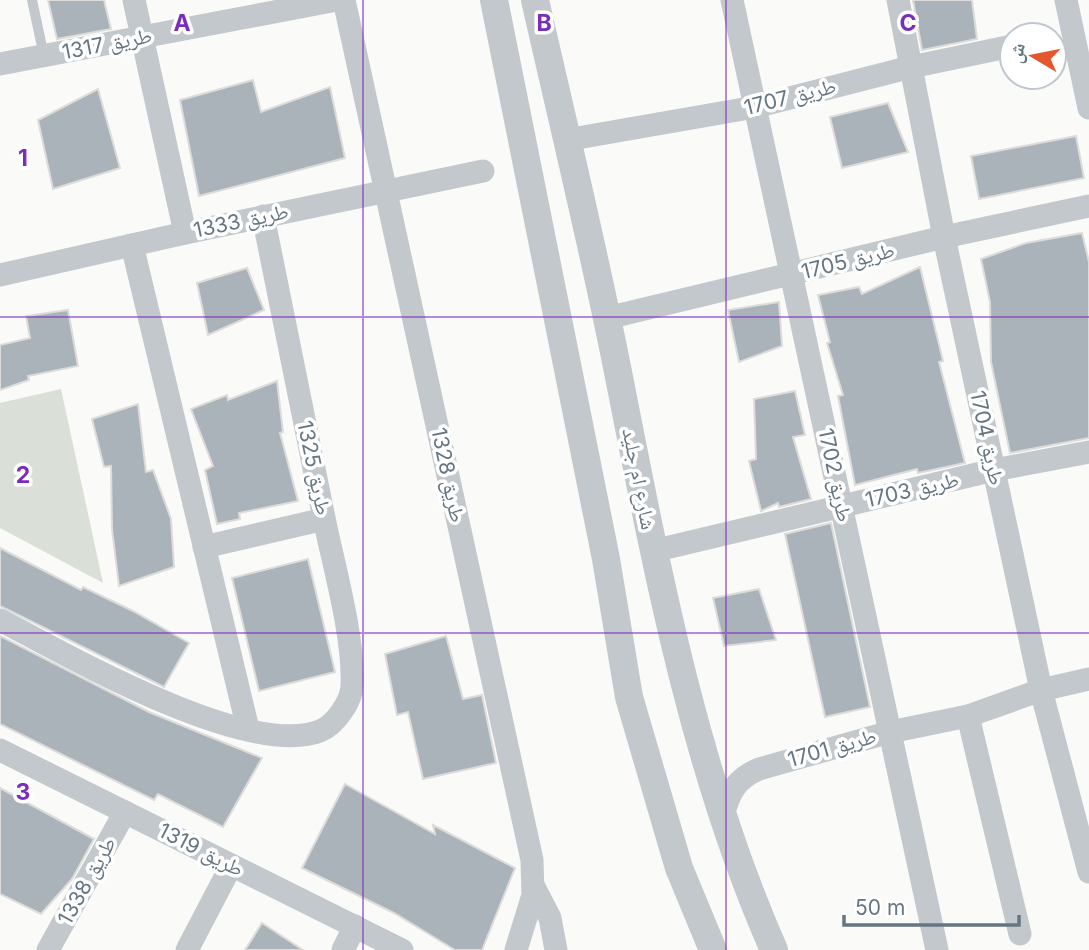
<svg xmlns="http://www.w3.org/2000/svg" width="1089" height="950" font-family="Inter,'Noto Naskh Arabic',sans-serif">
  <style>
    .green { fill: #dadfd7 }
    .building { fill: #aab3b9; stroke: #dcdcda; stroke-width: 2 }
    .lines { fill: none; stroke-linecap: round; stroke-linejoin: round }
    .service { stroke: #c3c8cc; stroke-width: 10 }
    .minor { stroke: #c3c8cc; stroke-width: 23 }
    .tertiary { stroke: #c3c8cc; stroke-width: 28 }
    .grid { fill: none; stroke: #7b2cbf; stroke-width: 2; stroke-opacity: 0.55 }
    .labels { text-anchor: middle; stroke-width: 7; stroke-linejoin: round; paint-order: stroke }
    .street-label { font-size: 21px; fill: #657683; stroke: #fff }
    .grid-label { font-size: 23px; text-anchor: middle; font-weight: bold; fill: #7b2cbf; stroke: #fff; stroke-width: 7; stroke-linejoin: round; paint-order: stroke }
  </style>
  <rect width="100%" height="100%" fill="#fafaf8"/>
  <polygon class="green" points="61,389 103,583 0,528 0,403"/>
  <g class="building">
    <polygon points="48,0 104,0 111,29 57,39"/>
    <polygon points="913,0 972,0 977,39 922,50"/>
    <polygon points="253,80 261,112 330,87 345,158 199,196 180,100"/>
    <polygon points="98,89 120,168 53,189 38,120"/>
    <polygon points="888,103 908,152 842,168 830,117"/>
    <polygon points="1076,136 1084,178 979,199 971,156"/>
    <polygon points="1082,233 1089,262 1089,438 1010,453 991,362 990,302 981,259 1026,243"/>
    <polygon points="920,267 943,361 939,362 965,463 918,473 917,469 855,485 838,396 843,395 827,343 830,342 818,295 859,287 862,294"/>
    <polygon points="247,268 264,310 208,335 197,283"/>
    <polygon points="779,302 782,346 739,362 728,310"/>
    <polygon points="68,310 78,366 28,376 29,380 0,390 0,345 30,338 26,316"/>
    <polygon points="277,381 283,432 280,433 298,501 239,513 240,519 217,524 205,470 213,466 191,409 227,395 228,400"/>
    <polygon points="795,391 805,435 793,437 811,499 779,507 778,503 761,511 749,461 756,459 754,399"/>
    <polygon points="138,404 146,472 153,470 171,519 174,567 119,586 112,529 111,466 104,467 92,419"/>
    <polygon points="831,523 870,707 825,717 785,534"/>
    <polygon points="0,548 81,590 83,587 133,611 189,643 164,687 0,606"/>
    <polygon points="308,559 335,672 259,691 232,578"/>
    <polygon points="759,589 776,640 724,646 713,598"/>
    <polygon points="0,636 149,712 262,758 223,827 158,794 154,800 0,724"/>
    <polygon points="446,636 463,699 482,695 496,763 423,779 408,712 397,715 385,654"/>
    <polygon points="345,784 435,834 433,825 515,868 482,950 455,950 394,913 302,868"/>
    <polygon points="0,788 94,839 72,879 41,914 0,894"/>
    <polygon points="262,923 303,950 245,950"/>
  </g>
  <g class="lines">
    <polyline class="service" points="32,0 44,56"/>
    <g class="minor">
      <polyline points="134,0 185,233"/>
      <polyline points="344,0 532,860 533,895 516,950"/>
      <polyline points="732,0 937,950"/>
      <polyline points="898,0 944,237 1041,690 1089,872"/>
      <polyline points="1066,0 1089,108"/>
      <polyline points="0,64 337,0"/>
      <polyline points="566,140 755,107 911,67 1012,46"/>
      <polyline points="132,245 248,729"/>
      <polyline points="0,275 185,233 483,171"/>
      <polyline points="607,318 944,237 1089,206"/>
      <polyline points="204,547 324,519"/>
      <polyline points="653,551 994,470 1089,452"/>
      <path d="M0,620C67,655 247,759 320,731C335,725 352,701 352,685C354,638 335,570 325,523C304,421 283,319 263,216"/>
      <polyline points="968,716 1020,934"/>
      <polyline points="0,750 402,950"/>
      <path d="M723,816C729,792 736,779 759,769L890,732L968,716L1041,690L1089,679"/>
      <polyline points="533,885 550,918 556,950"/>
      <polyline points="48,950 125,812"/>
      <polyline points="187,950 231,866"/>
      <polyline points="343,950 355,926"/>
    </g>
    <g class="tertiary">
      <polyline points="494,0 606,559 629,697 679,868 713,950"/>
      <path d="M535,0C562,119 591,238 615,357C655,558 691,762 774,950"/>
    </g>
  </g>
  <path class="grid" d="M363,0V950M726,0V950M0,317H1089M0,633H1089"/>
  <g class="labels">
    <g class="street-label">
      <text transform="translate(107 44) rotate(-11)" y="7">طريق 1317</text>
      <text transform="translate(790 97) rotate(-14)" y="7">طريق 1707</text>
      <text transform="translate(241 221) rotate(-12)" y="7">طريق 1333</text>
      <text transform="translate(848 261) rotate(-14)" y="7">طريق 1705</text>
      <text transform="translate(987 438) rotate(78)" y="7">طريق 1704</text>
      <text transform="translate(314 468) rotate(78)" y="7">طريق 1325</text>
      <text transform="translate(448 475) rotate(78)" y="7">طريق 1328</text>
      <text transform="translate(835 475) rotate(78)" y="7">طريق 1702</text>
      <text transform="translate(639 479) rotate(79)" y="7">شارع ام جليد</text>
      <text transform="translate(912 490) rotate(-13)" y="7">طريق 1703</text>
      <text transform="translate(832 748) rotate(-16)" y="7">طريق 1701</text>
      <text transform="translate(201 850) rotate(27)" y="7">طريق 1319</text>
      <text transform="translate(87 881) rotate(-61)" y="7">طريق 1338</text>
    </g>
  </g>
  <g class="grid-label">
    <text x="182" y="31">A</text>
    <text x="544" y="31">B</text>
    <text x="908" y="31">C</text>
    <text x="23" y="166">1</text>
    <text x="23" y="483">2</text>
    <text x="23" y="800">3</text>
  </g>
  <g transform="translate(1033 56) rotate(280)"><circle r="33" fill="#ffffff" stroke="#c1c8cd" stroke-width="2"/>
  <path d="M0-5L12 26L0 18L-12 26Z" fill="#e4572e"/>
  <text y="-10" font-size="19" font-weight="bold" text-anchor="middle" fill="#657683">ش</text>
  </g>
  <path d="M844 915v10h175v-10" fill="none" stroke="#657683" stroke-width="3.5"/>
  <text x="855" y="915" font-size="21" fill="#657683" stroke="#ffffff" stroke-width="5" paint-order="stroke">50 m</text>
</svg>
